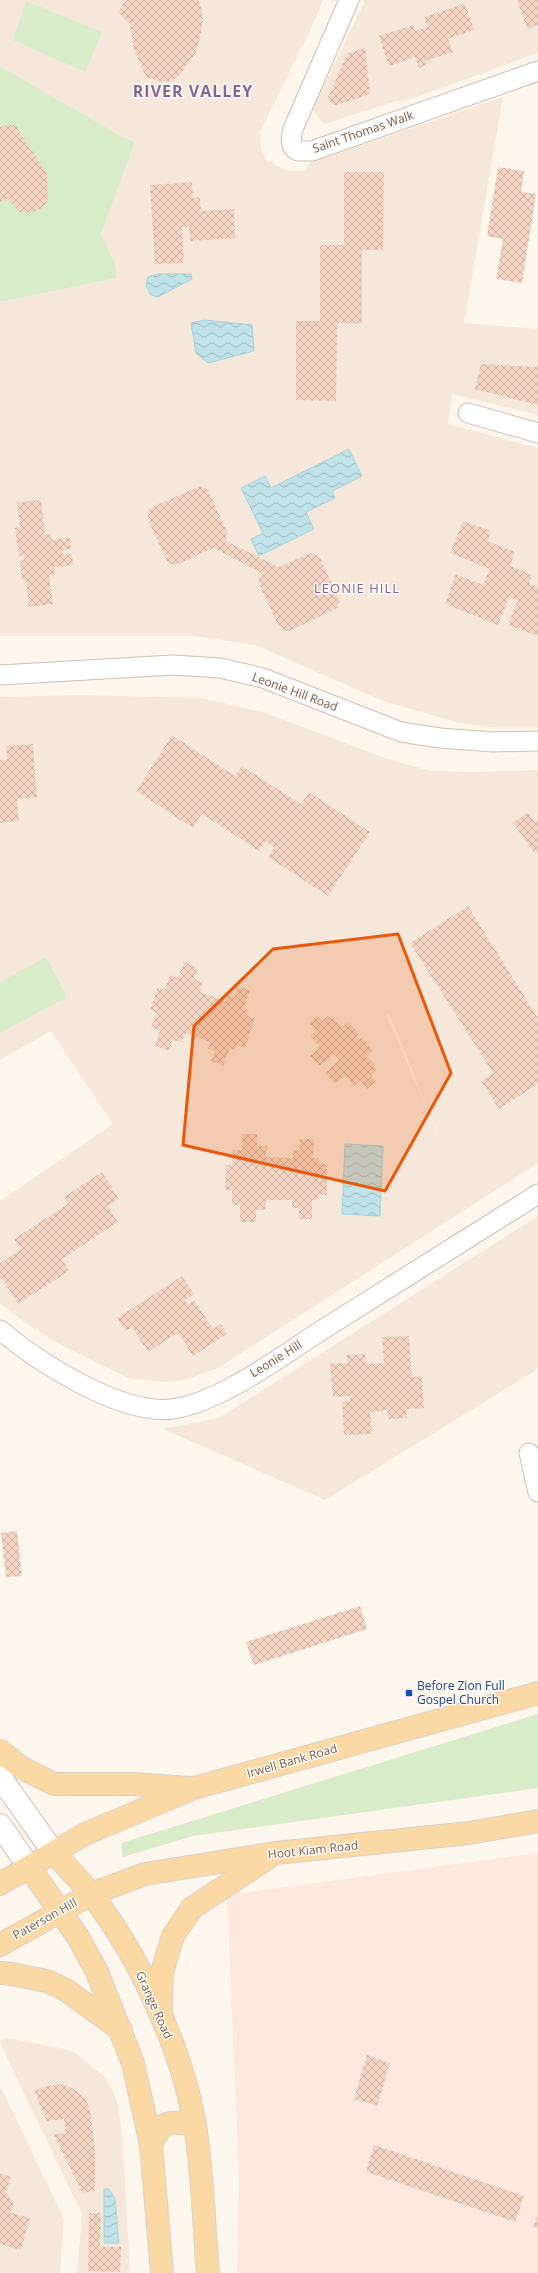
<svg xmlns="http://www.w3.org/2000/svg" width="538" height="2273" font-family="'Open Sans',sans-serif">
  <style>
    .residential { fill: #f5e8da; fill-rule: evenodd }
    .commercial { fill: #fde8e0 }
    .grass { fill: #d8ecc9 }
    .water { fill: url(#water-waves); stroke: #a5d3da }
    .building { fill: url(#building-cross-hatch) }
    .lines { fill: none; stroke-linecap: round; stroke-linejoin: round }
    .minor-casing { stroke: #d1beb0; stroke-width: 21 }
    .secondary-casing { stroke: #d6c0b0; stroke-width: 24 }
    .primary-casing { stroke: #dad1cd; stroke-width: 24 }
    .minor { stroke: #fff; stroke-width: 19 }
    .secondary { stroke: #fff; stroke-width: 22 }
    .primary { stroke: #fbd9a5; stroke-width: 22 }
    .marked { fill: #e8590c; fill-opacity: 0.2; stroke: #e8590c; stroke-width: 3; stroke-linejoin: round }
    .transit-dot { fill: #1a4fb4; stroke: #fffaf3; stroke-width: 1.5 }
    .labels { text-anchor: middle; stroke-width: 3; stroke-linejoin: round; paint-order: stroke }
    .street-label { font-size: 12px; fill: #7a5c4d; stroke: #fffaf3 }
    .transit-label { font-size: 12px; fill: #164399; stroke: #fffaf3; text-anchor: start }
    .neighbourhood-label { font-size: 13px; letter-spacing: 1px; fill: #846695; stroke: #fffaf3 }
    .district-label { font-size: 16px; font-weight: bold; letter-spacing: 1px; fill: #846695; stroke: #fffaf3 }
  </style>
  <defs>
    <pattern id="water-waves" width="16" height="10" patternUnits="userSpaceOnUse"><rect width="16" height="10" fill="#bfe3e8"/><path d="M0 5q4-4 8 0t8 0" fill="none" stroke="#a0bbbe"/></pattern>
    <pattern id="building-cross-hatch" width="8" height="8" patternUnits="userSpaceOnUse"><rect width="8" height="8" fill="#f3d5c3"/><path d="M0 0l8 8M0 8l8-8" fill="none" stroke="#cab0a1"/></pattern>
  </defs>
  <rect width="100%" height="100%" fill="#fdf6ec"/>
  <g class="residential">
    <polygon points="0,0 323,0 310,31 260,132 261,148 268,163 272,161 277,166 289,171 306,171 309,163 503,97 464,323 538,329 538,415 452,394 448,424 538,448 538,727 488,727 456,722 383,701 255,645 195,636 0,636 0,302 117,278 115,263 101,234 135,142 121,136 0,66"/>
    <polygon points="363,0 538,0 538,53 400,103 399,100 325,124 312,110 364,3"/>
    <path d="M79,695L202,698L266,713L385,758L430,771L474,772L538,770V1163L218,1368L188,1379L169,1382L148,1381L129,1378L105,1367L53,1341L37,1329L35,1330L0,1303V1201L113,1124L51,1031L0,1060V697ZM386,1013L389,1014L443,1146Z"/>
    <polygon points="538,1216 538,1369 325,1500 163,1429 219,1418"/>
    <polygon points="7,2038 65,2049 77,2054 104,2076 113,2091 118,2105 123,2143 130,2273 77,2273 82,2214 0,2043 0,2040"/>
    <polygon points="0,2086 64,2219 60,2273 0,2273"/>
  </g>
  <polygon class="commercial" points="538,1853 538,2273 237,2273 239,2180 227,1895"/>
  <g class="grass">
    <polygon points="26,1 102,32 85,72 13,40"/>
    <polygon points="0,66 121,136 135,142 101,234 115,263 117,278 0,302"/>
    <polygon points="46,957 67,997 0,1033 0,982"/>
    <polygon points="538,1714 538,1788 193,1836 123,1857 121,1843"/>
  </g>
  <g class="water">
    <polygon points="158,274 191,274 192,279 158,297 151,295 146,286 148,277"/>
    <polygon points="205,320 252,325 254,351 208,363 196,353 191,323"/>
    <polygon points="349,449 362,476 332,491 335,498 306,512 314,529 259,556 251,539 263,533 241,488 265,476 271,488"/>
    <polygon points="345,1144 383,1146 380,1216 342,1214"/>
    <polygon points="104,2189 109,2189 115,2199 119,2243 104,2243"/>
  </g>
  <g class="building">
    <polygon points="126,0 199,0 203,17 201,34 196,52 179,76 171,81 162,82 146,77 134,50 130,25 118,12"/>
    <polygon points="517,0 538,0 538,25 527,29"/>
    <polygon points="465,3 474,30 448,39 453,52 425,61 426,65 419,68 415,57 389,66 379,36 413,25 415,31 427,27 424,17"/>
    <polygon points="365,48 370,94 341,104 335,105 331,103 328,97 348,53"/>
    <polygon points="8,125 15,125 47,174 48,199 44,207 33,212 20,212 8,199 0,202 0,127"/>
    <polygon points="498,167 524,171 521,192 536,194 522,283 496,279 503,239 487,236"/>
    <polygon points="344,172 384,172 383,250 362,250 362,324 337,323 336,401 296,400 296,321 320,321 320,245 344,245"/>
    <polygon points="192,182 193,198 200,197 201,211 234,209 235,238 190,241 189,227 182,227 184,263 155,264 150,185"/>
    <polygon points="481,364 538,367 538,405 475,389"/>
    <polygon points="200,486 208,489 209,492 227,532 226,541 279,567 310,553 319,556 340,601 337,608 290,631 284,631 278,625 260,586 259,578 263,574 214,548 176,565 168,563 148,520 148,511 152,507"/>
    <polygon points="41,500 45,535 51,534 52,540 70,538 71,549 63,550 63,555 72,554 73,565 54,567 55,574 49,575 53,604 29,607 26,580 22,581 20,561 24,560 23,555 19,556 15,528 20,527 17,502"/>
    <polygon points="463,521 491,531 488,541 515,552 510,566 532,575 529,584 538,587 538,636 508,625 518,600 509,597 498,625 445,604 456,574 483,585 490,569 450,553"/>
    <polygon points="172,735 235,776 242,766 301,804 309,792 370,832 328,896 268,857 274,847 265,841 259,851 202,814 193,828 136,791"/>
    <polygon points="33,744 37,797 17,799 19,821 0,823 0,760 7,760 6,746"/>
    <polygon points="528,812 535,822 538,820 538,852 535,854 513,823"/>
    <polygon points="468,906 538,1018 538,1084 499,1109 481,1081 493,1073 410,943"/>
    <polygon points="184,962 198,968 194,979 203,982 200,992 225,1001 227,994 234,997 237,986 250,990 244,1008 249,1010 247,1016 255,1018 245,1048 237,1045 235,1050 230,1048 223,1066 211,1061 215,1051 208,1049 210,1042 186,1033 182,1042 173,1040 169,1051 155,1046 160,1030 151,1027 157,1013 150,1010 158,987 165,989 170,975 178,978"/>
    <polygon points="318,1015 322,1021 328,1016 332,1019 333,1018 342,1027 348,1021 359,1034 356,1037 359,1040 362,1037 373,1050 367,1056 375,1065 373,1066 377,1070 371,1076 376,1081 367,1089 360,1080 354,1086 345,1075 335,1084 325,1073 339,1060 334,1054 320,1066 310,1056 320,1047 310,1036 316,1031 309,1023"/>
    <polygon points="242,1134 257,1134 257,1146 267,1146 266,1157 293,1158 293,1150 300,1150 300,1139 314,1139 313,1158 319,1158 319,1164 327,1164 327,1195 318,1195 318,1200 312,1200 312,1219 299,1219 299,1208 292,1208 292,1200 266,1200 265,1210 256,1210 256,1222 240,1222 240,1205 232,1205 232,1190 225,1190 226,1165 232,1165 233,1150 242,1150"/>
    <polygon points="102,1172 119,1199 108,1206 118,1222 62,1259 69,1271 18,1304 0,1276 0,1263 21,1249 14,1239 68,1204 64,1197"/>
    <polygon points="182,1276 194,1294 185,1300 188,1305 194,1300 213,1329 221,1324 227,1334 193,1356 178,1333 148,1352 132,1327 126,1331 117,1318"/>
    <polygon points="409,1336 412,1377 422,1376 424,1408 406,1409 407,1418 388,1419 387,1410 370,1412 372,1434 344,1435 342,1402 350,1401 350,1396 333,1397 330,1364 347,1363 347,1355 365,1354 366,1364 384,1363 382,1337"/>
    <polygon points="17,1531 22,1576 6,1577 1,1533"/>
    <polygon points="360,1606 367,1629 254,1665 246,1642"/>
    <polygon points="367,2055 390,2063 377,2106 354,2099"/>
    <polygon points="63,2084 76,2090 85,2098 90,2109 95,2149 95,2191 82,2193 54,2134 66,2133 64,2119 47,2121 34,2091 47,2086"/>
    <polygon points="374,2145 524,2196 515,2222 366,2172"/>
    <polygon points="0,2173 11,2177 5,2194 8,2195 13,2201 13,2209 9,2212 30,2218 21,2250 0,2244"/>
    <polygon points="89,2213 101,2213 100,2247 121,2247 120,2272 88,2271"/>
    <polygon points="538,2214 538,2229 533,2227"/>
  </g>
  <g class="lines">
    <g class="minor-casing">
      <g id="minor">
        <path d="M349,0L293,129C291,138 289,147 298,151H312L538,71"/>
        <polyline points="468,413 538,433"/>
        <polyline points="0,675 173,665 220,668 263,678 401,732 440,738 493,742 538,741"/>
        <path d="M0,1330C38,1362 120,1415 172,1409C219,1403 282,1356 322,1330C394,1285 466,1239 538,1194"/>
        <polyline points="529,1453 538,1492"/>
      </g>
    </g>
    <g class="secondary-casing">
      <g id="secondary">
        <polyline points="0,1777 54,1853"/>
        <polyline points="0,1825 29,1867"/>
      </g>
    </g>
    <g class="primary-casing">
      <g id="primary">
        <polyline points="0,1751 22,1768 54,1784 134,1784 189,1788"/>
        <path d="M54,1853C66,1866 79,1879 90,1893C139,1954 185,2055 196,2132C203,2178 204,2226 208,2273"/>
        <polyline points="29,1867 78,1937 97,1972 133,2063 151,2145 162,2273"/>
        <polyline points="0,1884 85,1834 194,1788 538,1693"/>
        <polyline points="0,1945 91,1894 145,1874 276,1853 469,1833 538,1821"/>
        <polyline points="0,1973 12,1974 47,1981 66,1990 121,2030"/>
        <polyline points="161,2011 162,1972 173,1936 192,1908 268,1858"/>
        <path d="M151,2145C162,2119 169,2121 195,2125"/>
      </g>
    </g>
    <use href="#minor" class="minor"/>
    <use href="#secondary" class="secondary"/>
    <use href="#primary" class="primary"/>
  </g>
  <path class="marked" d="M398,934L451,1073L385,1191L183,1145L194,1026L273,949Z"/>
  <rect class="transit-dot" x="405" y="1689" width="8" height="8" rx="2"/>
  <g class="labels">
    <g class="street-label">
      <text transform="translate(363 132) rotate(-19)" y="4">Saint Thomas Walk</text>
      <text transform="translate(295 692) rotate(20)" y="4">Leonie Hill Road</text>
      <text transform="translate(276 1359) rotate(-32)" y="4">Leonie Hill</text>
      <text transform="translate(292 1761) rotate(-16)" y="4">Irwell Bank Road</text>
      <text transform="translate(313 1850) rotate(-6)" y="4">Hoot Kiam Road</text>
      <text transform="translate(45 1919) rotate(-29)" y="4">Paterson Hill</text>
      <text transform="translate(154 2005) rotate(66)" y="4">Grange Road</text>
    </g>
    <g class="transit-label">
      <text x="417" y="1690">Before Zion Full<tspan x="417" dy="14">Gospel Church</tspan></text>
    </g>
    <g class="neighbourhood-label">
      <text x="357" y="593">LEONIE HILL</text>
    </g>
    <g class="district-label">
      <text x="193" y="97">RIVER VALLEY</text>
    </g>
  </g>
</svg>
